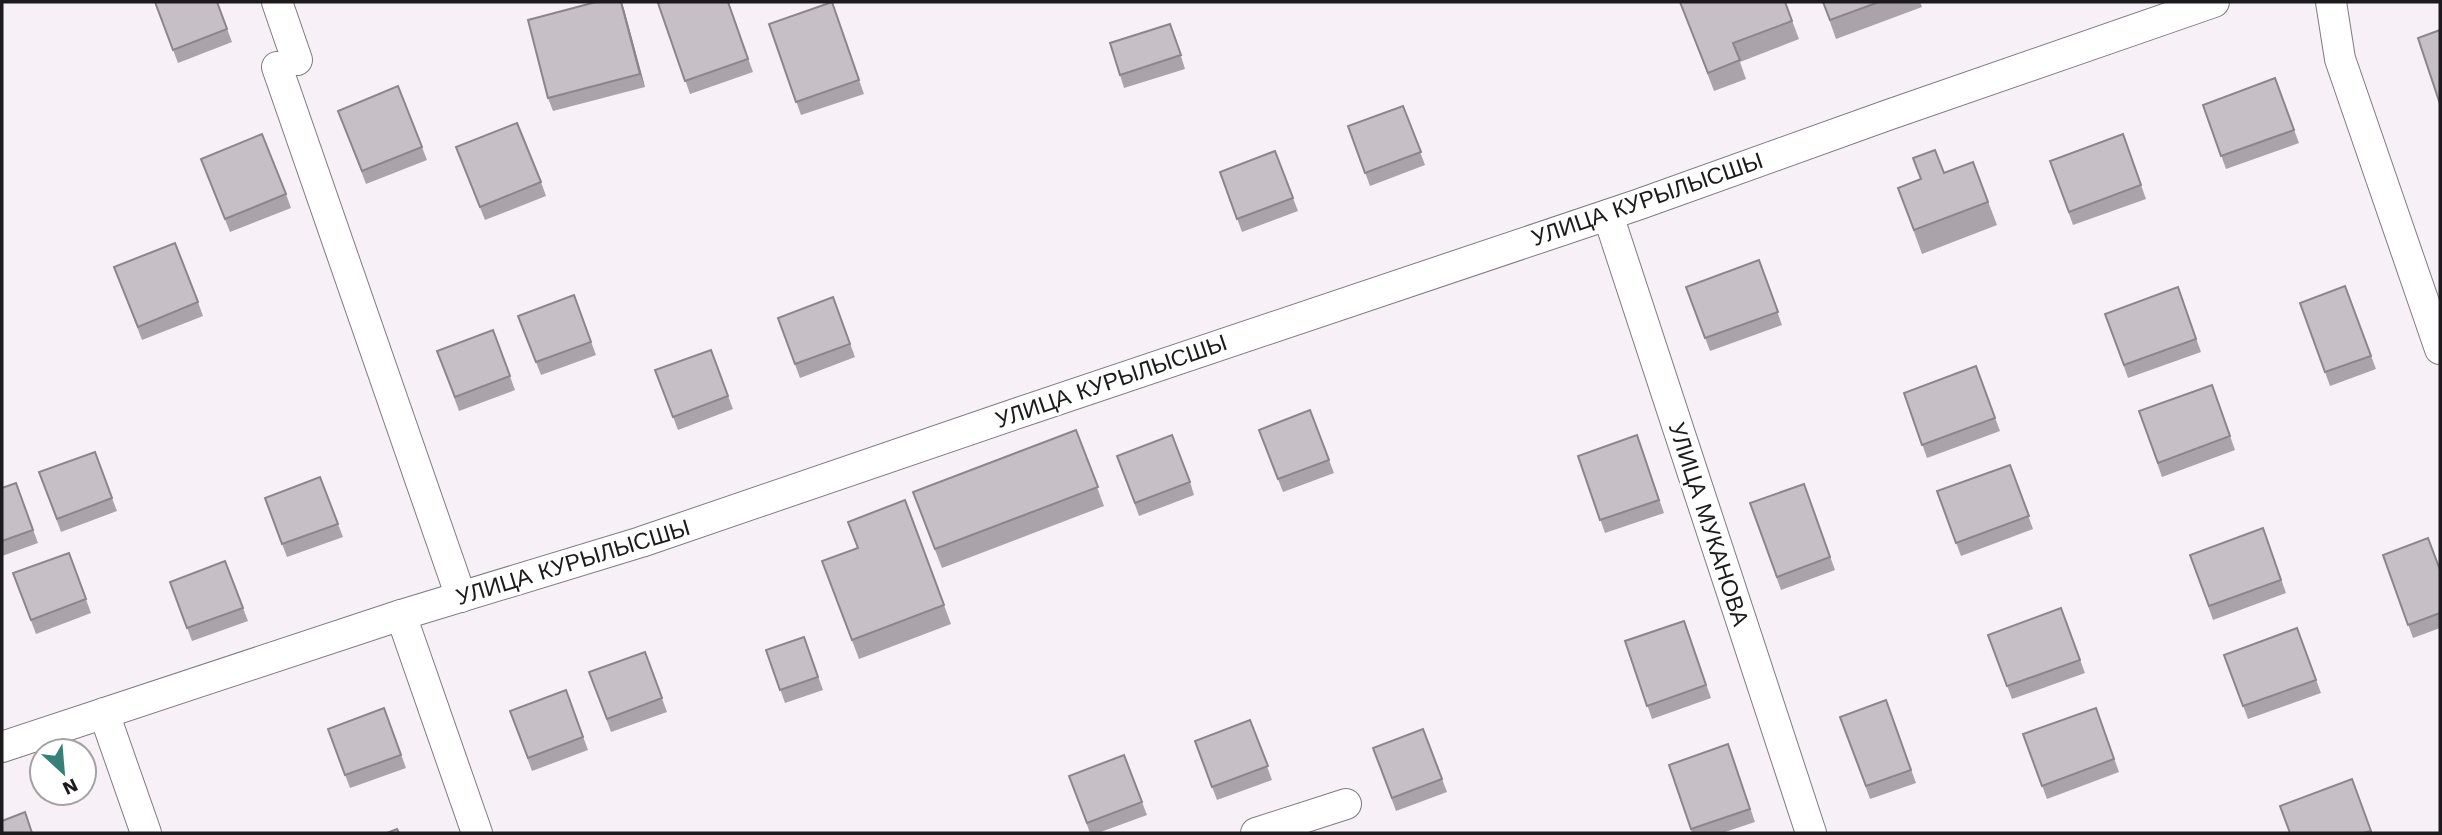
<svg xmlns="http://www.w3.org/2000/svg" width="2442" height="835" font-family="'Work Sans',sans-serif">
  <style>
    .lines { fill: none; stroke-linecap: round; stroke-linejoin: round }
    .street-casing { stroke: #817b81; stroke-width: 32 }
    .street { stroke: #fff; stroke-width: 30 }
    .wall { fill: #aaa4aa }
    .shaded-wall { fill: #8b868b }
    .building { fill: #c6bfc6; stroke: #8b868b; stroke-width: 2 }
    .labels { text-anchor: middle; stroke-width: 6; stroke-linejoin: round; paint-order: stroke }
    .street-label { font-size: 23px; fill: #1c1a1c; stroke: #fff }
  </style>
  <rect width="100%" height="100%" fill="#f7f0f6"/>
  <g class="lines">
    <g class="street-casing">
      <g id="street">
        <polyline points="277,2 297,60"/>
        <polyline points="2331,2 2340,59 2440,349"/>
        <polyline points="277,67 461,597"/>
        <polyline points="1608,215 1811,833"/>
        <polyline points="401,615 477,833"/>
        <polyline points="104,713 146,833"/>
        <polyline points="2,747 401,615 641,542 1021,412 1637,205 1888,115 2214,2"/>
        <polyline points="1256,833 1346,804"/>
      </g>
    </g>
    <use href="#street" class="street"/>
  </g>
  <g class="wall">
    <polygon points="155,2 217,2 232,42 178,63"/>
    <polygon points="596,2 622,2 645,87 553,111 548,98"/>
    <polygon points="728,2 753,72 690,94 658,3"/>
    <polygon points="832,2 864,94 801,115 769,24"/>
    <polygon points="1680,2 1785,2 1799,39 1740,62 1746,79 1714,91"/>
    <polygon points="1823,2 1920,2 1922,7 1836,39"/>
    <polygon points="1175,37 1185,69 1124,88 1120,75"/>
    <polygon points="2275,78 2299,143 2226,169 2203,105"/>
    <polygon points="1403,106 1425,165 1370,186 1348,126"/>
    <polygon points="343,124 422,147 427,160 366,184"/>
    <polygon points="2123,134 2146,199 2073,225 2050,161"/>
    <polygon points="1275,151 1298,211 1242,232 1220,172"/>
    <polygon points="461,160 541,182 546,196 485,220"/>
    <polygon points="1973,162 1997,225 1922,254 1898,188"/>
    <polygon points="206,172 286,194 291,208 230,232"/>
    <polygon points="1759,260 1782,325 1710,351 1686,287"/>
    <polygon points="119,280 198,302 203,316 142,340"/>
    <polygon points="2345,286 2376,369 2330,386 2300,303"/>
    <polygon points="2178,287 2201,352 2128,378 2105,314"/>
    <polygon points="574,295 596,355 541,375 518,316"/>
    <polygon points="833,297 855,357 800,378 778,318"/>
    <polygon points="493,330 515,390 459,411 437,351"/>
    <polygon points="711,350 733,409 678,430 655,370"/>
    <polygon points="1976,366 2000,431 1927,458 1904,393"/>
    <polygon points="2212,385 2235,450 2162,477 2139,411"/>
    <polygon points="1310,410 1334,473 1283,492 1259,430"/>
    <polygon points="1076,430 1104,506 942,568 913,492"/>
    <polygon points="1637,435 1664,513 1605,533 1578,456"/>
    <polygon points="1117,456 1190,482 1194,495 1139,516"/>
    <polygon points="2010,465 2033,529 1961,556 1937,491"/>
    <polygon points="39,472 112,498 117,511 61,532"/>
    <polygon points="320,477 343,537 287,557 265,498"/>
    <polygon points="16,483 38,543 2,556 2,488"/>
    <polygon points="1804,484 1835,570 1781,590 1750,503"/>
    <polygon points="905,500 951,624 859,659 822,561 858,548"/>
    <polygon points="2263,528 2286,593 2213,620 2190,555"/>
    <polygon points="69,553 91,613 36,634 13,573"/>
    <polygon points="2383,555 2440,570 2440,628 2413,638"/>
    <polygon points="225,561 248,621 192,641 170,582"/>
    <polygon points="2061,608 2085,673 2012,699 1988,635"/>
    <polygon points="1684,621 1711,698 1652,719 1625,641"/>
    <polygon points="2297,628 2321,693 2248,719 2224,655"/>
    <polygon points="804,637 823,690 785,703 766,650"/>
    <polygon points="645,652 667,712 611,732 589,672"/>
    <polygon points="566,690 588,750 532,771 510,711"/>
    <polygon points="1886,700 1916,783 1870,799 1845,730"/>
    <polygon points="384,708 406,768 350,788 328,729"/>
    <polygon points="2096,708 2119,772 2047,799 2023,734"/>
    <polygon points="1250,720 1272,780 1217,800 1195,741"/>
    <polygon points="1423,729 1447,792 1396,811 1373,748"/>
    <polygon points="1728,744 1755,822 1722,833 1692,833 1669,765"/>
    <polygon points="1124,755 1147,815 1098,833 1090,833 1069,776"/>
  </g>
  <polygon class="shaded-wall" points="621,2 624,9 645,87 640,74"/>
  <g class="building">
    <polygon points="155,2 217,2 227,29 173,50"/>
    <polygon points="596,2 621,2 640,74 548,98 528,20"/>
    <polygon points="663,2 728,2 748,59 685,81 658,3"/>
    <polygon points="832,2 859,80 796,102 769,24"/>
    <polygon points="1680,2 1785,2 1792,21 1733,43 1740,60 1708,73"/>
    <polygon points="1823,2 1879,2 1830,20"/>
    <polygon points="1170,24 1181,55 1120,75 1110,43"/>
    <polygon points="2440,30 2440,104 2418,38"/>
    <polygon points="2275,78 2294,130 2221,156 2203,105"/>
    <polygon points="398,86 422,147 362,171 338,111"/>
    <polygon points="1403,106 1421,152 1365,173 1348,126"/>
    <polygon points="517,123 541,182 480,207 456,147"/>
    <polygon points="262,134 286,194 225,219 201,159"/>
    <polygon points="2123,134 2141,185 2069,212 2050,161"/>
    <polygon points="1935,150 1944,173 1973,162 1988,202 1914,230 1898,188 1921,179 1913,158"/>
    <polygon points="1275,151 1293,198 1237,219 1220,172"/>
    <polygon points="175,243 198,302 138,327 114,267"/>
    <polygon points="1759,260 1778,312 1705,338 1686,287"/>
    <polygon points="2345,286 2371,356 2325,372 2300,303"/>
    <polygon points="2178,287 2196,339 2124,365 2105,314"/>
    <polygon points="574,295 591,342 536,362 518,316"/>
    <polygon points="833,297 850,344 795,364 778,318"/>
    <polygon points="493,330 510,376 455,397 437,351"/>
    <polygon points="711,350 728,396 673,417 655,370"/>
    <polygon points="1976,366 1995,418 1922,445 1904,393"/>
    <polygon points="2212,385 2230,436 2158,463 2139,411"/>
    <polygon points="1310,410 1329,460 1278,479 1259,430"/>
    <polygon points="1076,430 1098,487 935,549 913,492"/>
    <polygon points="1172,435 1190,482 1135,503 1117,456"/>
    <polygon points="1637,435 1659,500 1600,520 1578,456"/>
    <polygon points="95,452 112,498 57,519 39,472"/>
    <polygon points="2010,465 2029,516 1956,543 1937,491"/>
    <polygon points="320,477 338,524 282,544 265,498"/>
    <polygon points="16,483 33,530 2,541 2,488"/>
    <polygon points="1804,484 1830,557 1777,577 1750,503"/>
    <polygon points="905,500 944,605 852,640 822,561 858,548 848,522"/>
    <polygon points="2263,528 2281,580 2209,606 2190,555"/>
    <polygon points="2428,538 2440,570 2440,613 2408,625 2383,555"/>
    <polygon points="69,553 86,599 31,620 13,573"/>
    <polygon points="225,561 243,608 187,628 170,582"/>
    <polygon points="2061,608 2080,660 2007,686 1988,635"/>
    <polygon points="1684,621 1706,685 1647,706 1625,641"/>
    <polygon points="2297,628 2316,680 2243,706 2224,655"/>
    <polygon points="804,637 818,677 780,690 766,650"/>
    <polygon points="645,652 662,698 607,719 589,672"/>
    <polygon points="566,690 583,737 528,758 510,711"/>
    <polygon points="1886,700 1911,770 1866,786 1840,717"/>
    <polygon points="384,708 401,755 345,775 328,729"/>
    <polygon points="2096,708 2114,759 2042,786 2023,734"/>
    <polygon points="1250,720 1268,766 1212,787 1195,741"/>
    <polygon points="1423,729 1442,779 1392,798 1373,748"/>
    <polygon points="1728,744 1750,809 1691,829 1669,765"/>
    <polygon points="1124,755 1142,802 1087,823 1069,776"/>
    <polygon points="2352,779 2371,831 2363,833 2290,833 2280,806"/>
    <polygon points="25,812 32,833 2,833 2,821"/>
    <polygon points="397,829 399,833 387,833"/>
  </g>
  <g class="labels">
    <g class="street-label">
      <text transform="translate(1647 199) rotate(-19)" y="8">УЛИЦА КУРЫЛЫСШЫ</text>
      <text transform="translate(1111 381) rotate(-19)" y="8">УЛИЦА КУРЫЛЫСШЫ</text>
      <text transform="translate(1709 524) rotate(72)" y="8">УЛИЦА МУКАНОВА</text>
      <text transform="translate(573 562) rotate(-17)" y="8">УЛИЦА КУРЫЛЫСШЫ</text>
    </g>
  </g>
  <rect width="2442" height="835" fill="none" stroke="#1c1a1c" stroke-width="7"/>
  <g transform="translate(63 772) rotate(154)"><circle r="33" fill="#ffffff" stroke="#a4a3a4" stroke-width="2"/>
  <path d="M0-5L12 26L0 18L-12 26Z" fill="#377f79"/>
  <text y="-10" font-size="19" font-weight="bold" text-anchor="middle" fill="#1c1a1c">N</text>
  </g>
</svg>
